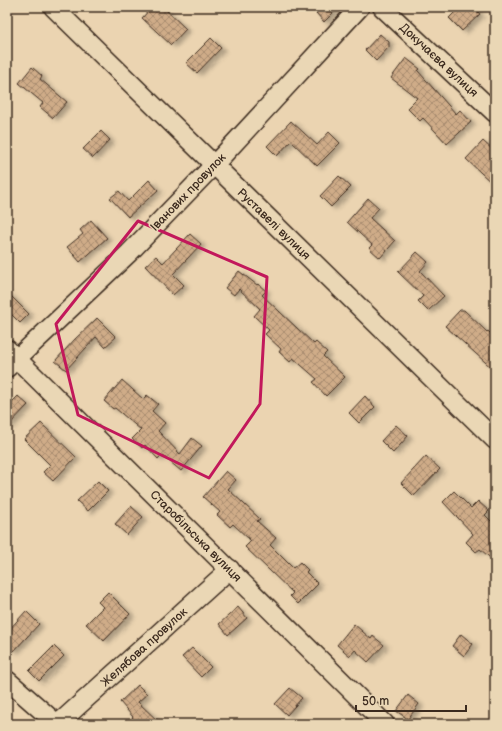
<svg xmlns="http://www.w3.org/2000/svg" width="502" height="731" font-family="'Balsamiq Sans',sans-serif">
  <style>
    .building { fill: url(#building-cross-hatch); stroke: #3b2a1e; filter: url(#shadow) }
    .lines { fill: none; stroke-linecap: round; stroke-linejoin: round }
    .minor-casing { stroke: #3b2a1e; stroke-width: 21 }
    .minor { stroke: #ead7b5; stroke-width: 18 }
    .marked { fill: none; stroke: #c2185b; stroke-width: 3; stroke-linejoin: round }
    .labels { text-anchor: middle; stroke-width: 3; stroke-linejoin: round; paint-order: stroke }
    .street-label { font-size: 12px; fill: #3b2a1e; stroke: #ead7b5 }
  </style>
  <defs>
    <pattern id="building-cross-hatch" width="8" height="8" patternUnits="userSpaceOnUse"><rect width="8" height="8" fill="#cfac88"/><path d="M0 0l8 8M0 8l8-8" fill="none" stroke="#a98c6f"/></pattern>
    <filter id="shadow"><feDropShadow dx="4.5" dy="2.5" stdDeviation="2" flood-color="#0004"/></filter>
  </defs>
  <rect width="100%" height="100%" fill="#ebd4b1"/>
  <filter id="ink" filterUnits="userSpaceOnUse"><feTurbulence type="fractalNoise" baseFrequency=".025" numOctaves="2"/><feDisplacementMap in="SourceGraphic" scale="8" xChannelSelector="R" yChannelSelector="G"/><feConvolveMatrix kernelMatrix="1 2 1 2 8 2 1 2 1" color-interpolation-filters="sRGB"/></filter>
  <g filter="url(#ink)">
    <g class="building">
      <polygon points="152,7 163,7 186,29 171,45 142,18"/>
      <polygon points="322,7 339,7 324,22 316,13"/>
      <polygon points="460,7 473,7 480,14 462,31 449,18"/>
      <polygon points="380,34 389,42 389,47 376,61 365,50"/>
      <polygon points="211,38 221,48 197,73 186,63"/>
      <polygon points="406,58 420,69 418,71 456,114 460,110 471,122 447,144 423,118 420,121 407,108 417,98 391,78"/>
      <polygon points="32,67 42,76 40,79 67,102 53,118 40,107 43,103 19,83"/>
      <polygon points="291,121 317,145 329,132 340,143 317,166 291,141 277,156 267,146"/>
      <polygon points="101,131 110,140 93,158 83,149"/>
      <polygon points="483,141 495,152 495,186 466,159"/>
      <polygon points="339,176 351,187 331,207 320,196"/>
      <polygon points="149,180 158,190 128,217 110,198 119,191 128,201"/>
      <polygon points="368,198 379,208 370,218 395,241 380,258 369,248 372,245 347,222"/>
      <polygon points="91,220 107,238 80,262 67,247 83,234 80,230"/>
      <polygon points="190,234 201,244 173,274 184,285 173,295 145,266 156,256 163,263"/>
      <polygon points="417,252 428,262 420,271 444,296 428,311 418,301 423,296 398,272"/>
      <polygon points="239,271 257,285 258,284 266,291 262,295 314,344 316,342 327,352 323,356 345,377 326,396 313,382 317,379 293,358 290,362 279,352 281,349 265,334 269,330 254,316 260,309 239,289 234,295 225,288"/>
      <polygon points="7,292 29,314 20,323 7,310"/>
      <polygon points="460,310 464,310 487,332 488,331 495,338 495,371 445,326"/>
      <polygon points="97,318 116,337 105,347 96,337 66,370 55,361 75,339"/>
      <polygon points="122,380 143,399 147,395 158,404 152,411 165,423 158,431 180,454 192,438 202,446 181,471 162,455 158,459 145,445 142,448 132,439 141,430 115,408 113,409 104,401"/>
      <polygon points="18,396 28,405 7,427 7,407"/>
      <polygon points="365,396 375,407 359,423 349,413"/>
      <polygon points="41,423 76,457 53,481 43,472 50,465 24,439"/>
      <polygon points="396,425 408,436 393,453 381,441"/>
      <polygon points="426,456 440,469 414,496 401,483"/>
      <polygon points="226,471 236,480 228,489 260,519 257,521 276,538 270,545 293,568 300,562 308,570 306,572 318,584 298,604 290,596 293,593 245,547 251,541 233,524 230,527 217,515 220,512 203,497"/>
      <polygon points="98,481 108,491 88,511 77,501"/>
      <polygon points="454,491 471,508 478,501 489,511 485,515 495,525 495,562 480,549 476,552 466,542 473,534 443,502"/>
      <polygon points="131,506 143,517 127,535 115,524"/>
      <polygon points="108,592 130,614 104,641 86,624 103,607 98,602"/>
      <polygon points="238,607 247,618 228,635 219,624"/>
      <polygon points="26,611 39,624 14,651 7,644 7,632"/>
      <polygon points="354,624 371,639 373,636 384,645 368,662 355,650 350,656 337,645"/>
      <polygon points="461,634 473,644 464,656 452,646"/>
      <polygon points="54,646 64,656 39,681 29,671"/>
      <polygon points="192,648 211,667 201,677 182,657"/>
      <polygon points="138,685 147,694 138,702 161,724 126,724 133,717 120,702"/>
      <polygon points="290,688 302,698 287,715 275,704"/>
      <polygon points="408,695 419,704 408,719 396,711"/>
    </g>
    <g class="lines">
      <g class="minor-casing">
        <g id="minor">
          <polyline points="53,7 495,440"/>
          <polyline points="382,7 495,113"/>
          <polyline points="7,349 385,724"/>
          <polyline points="7,368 129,253 214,165 360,7"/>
          <polyline points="7,680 57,724"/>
          <polyline points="58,724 230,569"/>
        </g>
      </g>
      <use href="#minor" class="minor"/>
    </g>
  </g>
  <path class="marked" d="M138,221L267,277L260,404L209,478L78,415L56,324Z"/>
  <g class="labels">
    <g class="street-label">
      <text transform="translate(439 60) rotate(43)" y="4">Докучаєва вулиця</text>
      <text transform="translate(188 192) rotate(-46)" y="4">Іванових провулок</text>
      <text transform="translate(274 224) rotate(44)" y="4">Руставелі вулиця</text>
      <text transform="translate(196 536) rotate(45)" y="4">Старобільська вулиця</text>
      <text transform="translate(144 647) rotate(-42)" y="4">Желябова провулок</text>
    </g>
  </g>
  <rect width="502" height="731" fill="none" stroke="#ead7b5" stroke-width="24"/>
  <rect x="12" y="12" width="478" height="707" fill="none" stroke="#3b2a1e" stroke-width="1.5" filter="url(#ink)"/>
  <path d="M356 705v6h110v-6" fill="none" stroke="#3b2a1e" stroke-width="2"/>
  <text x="362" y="705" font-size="12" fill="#3b2a1e" stroke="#ead7b5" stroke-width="3" paint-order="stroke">50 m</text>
</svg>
